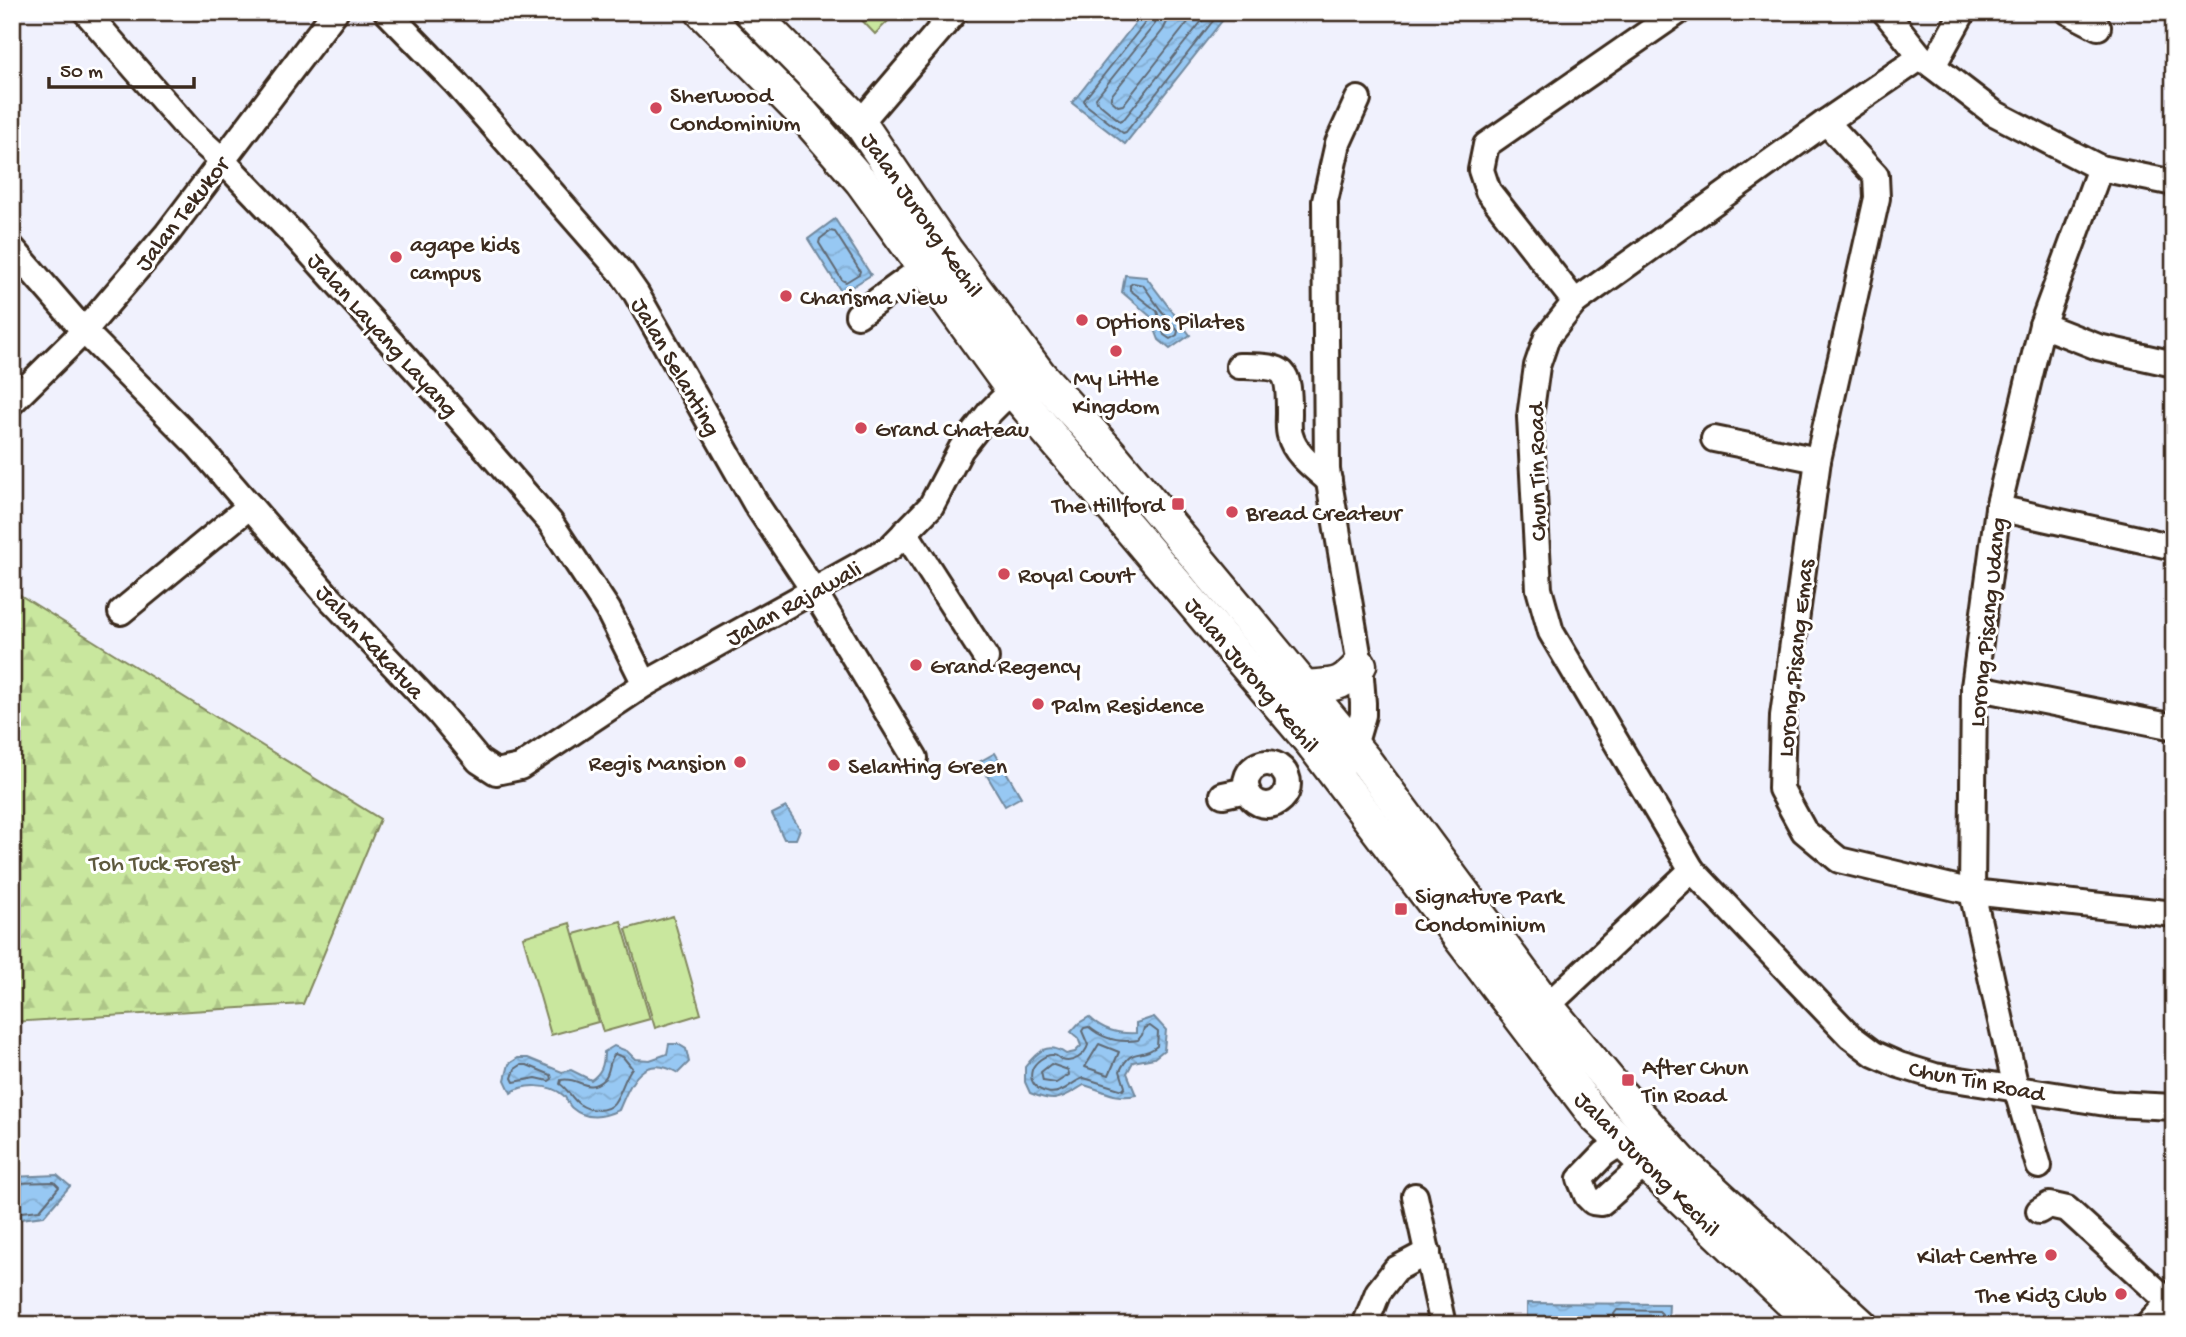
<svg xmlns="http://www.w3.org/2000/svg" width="2186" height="1337" font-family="'Gochi Hand',sans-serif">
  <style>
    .green { fill: #c9e79e; stroke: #82885e; stroke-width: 2 }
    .forest { fill: url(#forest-firs); stroke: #82885e; stroke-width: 2 }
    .park { fill: url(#park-dots); stroke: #82885e; stroke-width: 2 }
    .water { fill: url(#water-waves); stroke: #72899e; stroke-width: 2 }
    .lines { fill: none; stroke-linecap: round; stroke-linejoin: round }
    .shore { stroke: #606973; stroke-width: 2 }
    .minor-casing { stroke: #3b2a1e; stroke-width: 30 }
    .major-casing { stroke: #3b2a1e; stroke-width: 37 }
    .minor { stroke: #fff; stroke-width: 24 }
    .major { stroke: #fff; stroke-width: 32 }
    .poi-dot { fill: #d1495b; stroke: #fff; stroke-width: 2.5 }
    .labels { text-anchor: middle; stroke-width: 6; stroke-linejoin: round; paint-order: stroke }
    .poi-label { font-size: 24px; fill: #3b2a1e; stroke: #fff; text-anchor: start }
    .street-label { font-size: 24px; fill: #3b2a1e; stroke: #fff }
    .park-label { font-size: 24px; fill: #5e593e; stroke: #fff }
  </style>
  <defs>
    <pattern id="forest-firs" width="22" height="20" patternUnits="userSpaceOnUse" patternTransform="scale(1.75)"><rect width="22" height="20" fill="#c9e79e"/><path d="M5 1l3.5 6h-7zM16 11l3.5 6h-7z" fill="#aec688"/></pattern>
    <pattern id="park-dots" width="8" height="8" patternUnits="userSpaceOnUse" patternTransform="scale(1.75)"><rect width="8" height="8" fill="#c9e79e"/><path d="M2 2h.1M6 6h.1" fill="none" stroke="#aec688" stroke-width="1.8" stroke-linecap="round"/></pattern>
    <pattern id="water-waves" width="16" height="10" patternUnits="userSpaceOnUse" patternTransform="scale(1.75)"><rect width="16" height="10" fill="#97c8f3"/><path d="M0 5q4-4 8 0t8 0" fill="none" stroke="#83acd0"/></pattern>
  </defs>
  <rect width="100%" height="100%" fill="#f0f1fd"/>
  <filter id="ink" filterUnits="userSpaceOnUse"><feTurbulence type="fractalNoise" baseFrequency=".0143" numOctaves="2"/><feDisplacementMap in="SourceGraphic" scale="14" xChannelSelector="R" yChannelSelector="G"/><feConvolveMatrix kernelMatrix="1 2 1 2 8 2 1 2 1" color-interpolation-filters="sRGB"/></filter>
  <g filter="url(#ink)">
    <g class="green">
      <polygon points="854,12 897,12 875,34"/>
      <polygon points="673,916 701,1014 655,1028 626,929"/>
      <polygon points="621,921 650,1019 603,1032 574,934"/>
      <polygon points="570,923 598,1022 551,1035 523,937"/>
      <rect x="779" y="1316" width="68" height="9"/>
    </g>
    <polygon class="forest" points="12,590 380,819 303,1004 12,1022"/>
    <polygon class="park" points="2174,489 2174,530 2165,528"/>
    <g class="water">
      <polygon points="1144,12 1229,12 1125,144 1072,103"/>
      <polygon points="835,219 871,275 842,293 808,239"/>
      <polygon points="1125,275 1146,277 1190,335 1170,349 1159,340 1150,316 1122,292"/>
      <polygon points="995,753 1021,797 1005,806 979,762"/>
      <polygon points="786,807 800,829 796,839 784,839 772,814"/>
      <path d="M1089,1017C1103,1030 1117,1034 1136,1033V1023L1154,1017L1166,1030L1164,1050L1154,1058L1133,1062L1127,1073L1136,1095C1115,1100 1104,1090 1084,1085C1060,1099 1057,1104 1030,1093L1025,1082V1067C1037,1052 1047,1041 1066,1054L1075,1052L1081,1046L1078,1038L1071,1032L1079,1023Z"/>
      <path d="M669,1044H678L686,1049L689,1062L678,1073C643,1053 631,1081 619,1110C603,1117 587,1121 572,1108C568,1105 567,1098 563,1095C550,1084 523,1083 511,1093L505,1080L509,1064L518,1058H528L562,1072L571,1070L591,1080C601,1073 604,1066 604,1052L614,1046L627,1051L635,1059L650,1060L667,1054Z"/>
      <polygon points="57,1175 70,1186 44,1216 12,1220 12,1177"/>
      <polygon points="1527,1303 1669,1304 1668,1325 1610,1325 1609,1320 1527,1319"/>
    </g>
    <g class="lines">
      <g class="shore">
        <polyline points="1149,12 1148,19 1084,100 1085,104 1123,133 1126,132 1220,12"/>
        <polyline points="1158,12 1155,24 1096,98 1097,102 1120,121 1124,119 1209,12"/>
        <polyline points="1169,12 1168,20 1163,30 1111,96 1111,100 1118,106 1123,105 1196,12"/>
        <polygon points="830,231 835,232 860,271 859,274 846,282 842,280 819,243 820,239"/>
        <polygon points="1133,283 1143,285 1160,309 1178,331 1177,335 1170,339 1164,335 1157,311 1130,290 1130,285"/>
        <path d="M1150,1026L1158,1032L1157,1046C1141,1060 1132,1045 1120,1071L1125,1087L1123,1090L1084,1078C1075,1080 1069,1088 1060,1091C1047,1097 1027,1087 1032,1070C1034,1063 1045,1054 1053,1055C1058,1055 1058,1058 1062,1060C1073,1064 1085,1055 1088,1045L1082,1031L1084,1028L1089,1027C1103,1039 1120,1043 1138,1040L1142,1035L1144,1028Z"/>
        <polygon points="1099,1044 1119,1052 1109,1075 1085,1067"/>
        <path d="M615,1054L623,1057L632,1068C624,1078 622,1092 614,1103C606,1113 589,1111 579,1104C571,1098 568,1089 560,1084L561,1080C579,1076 587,1095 604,1079C611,1072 608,1060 615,1054Z"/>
        <polygon points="1051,1064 1068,1070 1069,1075 1056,1083 1043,1081 1041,1072"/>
        <polygon points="521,1065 527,1065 551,1075 552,1079 549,1081 536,1078 514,1082 512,1078 515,1069"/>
        <polyline points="12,1183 54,1182 59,1187 40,1210 12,1213"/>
        <polyline points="1617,1325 1614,1314 1617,1310 1659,1311 1662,1314 1662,1325"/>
      </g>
      <g class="minor-casing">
        <g id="minor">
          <polyline points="86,12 189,130 222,160 294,235 457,415 550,522 608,610 645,684"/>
          <polyline points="387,12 455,82 622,273 636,293 756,504 814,591 915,758"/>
          <polyline points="1885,12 1921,57 1994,113 2100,168 2174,183"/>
          <polyline points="2069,12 2098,27"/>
          <polyline points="1921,57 1826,122 1575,302 1547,337 1537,366 1530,417 1539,589 1551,632 1692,870 1850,1036 1874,1054 1899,1065 1935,1076 2112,1104 2174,1107"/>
          <polyline points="1933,66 1963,12"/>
          <polyline points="1826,122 1876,176 1877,198 1818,460 1783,716 1781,789 1804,831 1839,860 1972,892 2174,914"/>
          <polyline points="860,123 955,12"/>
          <polyline points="12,248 84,331 198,446 326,594 439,713 479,761 496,772 520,767 645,684 890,548 931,506 961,449 990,412 1000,402 1028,383"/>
          <polyline points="1575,302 1488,191 1481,170 1486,145 1678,12"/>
          <polyline points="858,315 924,267"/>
          <polyline points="2042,325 2098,347 2174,364"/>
          <path d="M1239,366C1285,367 1289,365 1289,413C1289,420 1288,429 1290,435C1295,455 1315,468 1329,481"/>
          <polyline points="13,401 84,331 167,234 335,12"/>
          <polyline points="1714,439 1818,460"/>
          <polyline points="1998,508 2174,547"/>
          <polyline points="905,532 986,658"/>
          <polyline points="121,612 250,506"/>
          <polyline points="1974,687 2174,727"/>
          <polyline points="1350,760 1363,715 1363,703 1360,665 1327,470 1325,201 1338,143 1358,99"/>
          <circle cx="1267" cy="784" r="21"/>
          <polyline points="1223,795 1247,790"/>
          <polyline points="1547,1006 1692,870"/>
          <polyline points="1622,1142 1604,1154 1580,1179 1587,1196 1593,1202 1601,1203 1606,1199 1645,1164"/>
          <polyline points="2039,1166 2016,1088 1972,892 1974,687 1998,508 2042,325 2100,168"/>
          <polyline points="1415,1196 1443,1325"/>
          <polyline points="2039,1211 2049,1205 2067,1209 2169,1302 2174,1308"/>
          <polyline points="1365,1325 1378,1292 1396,1269 1428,1252"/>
          <polyline points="2148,1325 2169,1302"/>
        </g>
      </g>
      <g class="major-casing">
        <g id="major">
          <polyline points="702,12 801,112 861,181 1014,392 1313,745 1596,1117 1815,1325"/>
          <polyline points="751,12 860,123 946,250 1040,375 1110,453 1364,759 1547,1006 1621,1095 1682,1162 1861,1325"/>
          <path d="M1305,687C1334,684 1340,688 1360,665"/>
        </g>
      </g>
      <use href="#minor" class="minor"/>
      <use href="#major" class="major"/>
    </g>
  </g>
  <g class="poi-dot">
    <circle cx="656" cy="108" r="7"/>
    <circle cx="396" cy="257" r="7"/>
    <circle cx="786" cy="296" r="7"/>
    <circle cx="1082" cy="320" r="7"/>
    <circle cx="1116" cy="351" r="7"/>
    <circle cx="861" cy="428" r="7"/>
    <rect x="1171" y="497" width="14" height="14" rx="3.5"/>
    <circle cx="1232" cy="512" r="7"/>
    <circle cx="1004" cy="574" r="7"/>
    <circle cx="916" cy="665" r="7"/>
    <circle cx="1038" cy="704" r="7"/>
    <circle cx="740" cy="762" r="7"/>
    <circle cx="834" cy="765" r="7"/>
    <rect x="1394" y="902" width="14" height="14" rx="3.5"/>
    <rect x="1621" y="1073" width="14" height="14" rx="3.5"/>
    <circle cx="2051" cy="1255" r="7"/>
    <circle cx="2121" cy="1294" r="7"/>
  </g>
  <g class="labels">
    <g class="poi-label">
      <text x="670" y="102">Sherwood<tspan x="670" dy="28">Condominium</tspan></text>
      <text x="410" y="251">agape kids<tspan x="410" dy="28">campus</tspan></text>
      <text x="800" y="304">Charisma View</text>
      <text x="1096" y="328">Options Pilates</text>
      <text x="1116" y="385" text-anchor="middle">My Little<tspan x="1116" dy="28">Kingdom</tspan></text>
      <text x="875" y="436">Grand Chateau</text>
      <text x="1164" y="512" text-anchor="end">The Hillford</text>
      <text x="1246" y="520">Bread Createur</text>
      <text x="1018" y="582">Royal Court</text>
      <text x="930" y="673">Grand Regency</text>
      <text x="1052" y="712">Palm Residence</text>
      <text x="726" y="770" text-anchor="end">Regis Mansion</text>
      <text x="848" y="773">Selanting Green</text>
      <text x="1415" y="903">Signature Park<tspan x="1415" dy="28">Condominium</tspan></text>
      <text x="1642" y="1074">After Chun<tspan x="1642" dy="28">Tin Road</tspan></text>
      <text x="2037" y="1263" text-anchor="end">Kilat Centre</text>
      <text x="2107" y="1302" text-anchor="end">The Kidz Club</text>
    </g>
    <g class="street-label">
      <text transform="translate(181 213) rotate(-52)" y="8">Jalan Tekukor</text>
      <text transform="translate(923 214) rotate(55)" y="8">Jalan Jurong Kechil</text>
      <text transform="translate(384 334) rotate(48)" y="8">Jalan Layang Layang</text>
      <text transform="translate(677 366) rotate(60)" y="8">Jalan Selanting</text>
      <text transform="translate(1536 472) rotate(-91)" y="8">Chun Tin Road</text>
      <text transform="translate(793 602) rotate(-29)" y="8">Jalan Rajawali</text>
      <text transform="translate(1986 622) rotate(-84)" y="8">Lorong Pisang Udang</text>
      <text transform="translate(371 641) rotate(47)" y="8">Jalan Kakatua</text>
      <text transform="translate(1794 658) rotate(-84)" y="8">Lorong Pisang Emas</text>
      <text transform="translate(1253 674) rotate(50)" y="8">Jalan Jurong Kechil</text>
      <text transform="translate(1977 1080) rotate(11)" y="8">Chun Tin Road</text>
      <text transform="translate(1648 1163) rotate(45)" y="8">Jalan Jurong Kechil</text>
    </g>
    <g class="park-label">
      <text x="164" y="870">Toh Tuck Forest</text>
    </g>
  </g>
  <rect width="2186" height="1337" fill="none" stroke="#fff" stroke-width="42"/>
  <rect x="21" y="21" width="2144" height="1295" fill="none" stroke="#3b2a1e" stroke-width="2.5" filter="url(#ink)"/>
  <path d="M49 77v10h145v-10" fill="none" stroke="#3b2a1e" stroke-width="3.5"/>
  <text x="60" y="77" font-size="21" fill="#3b2a1e" stroke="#ffffff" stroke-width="5" paint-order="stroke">50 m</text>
</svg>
